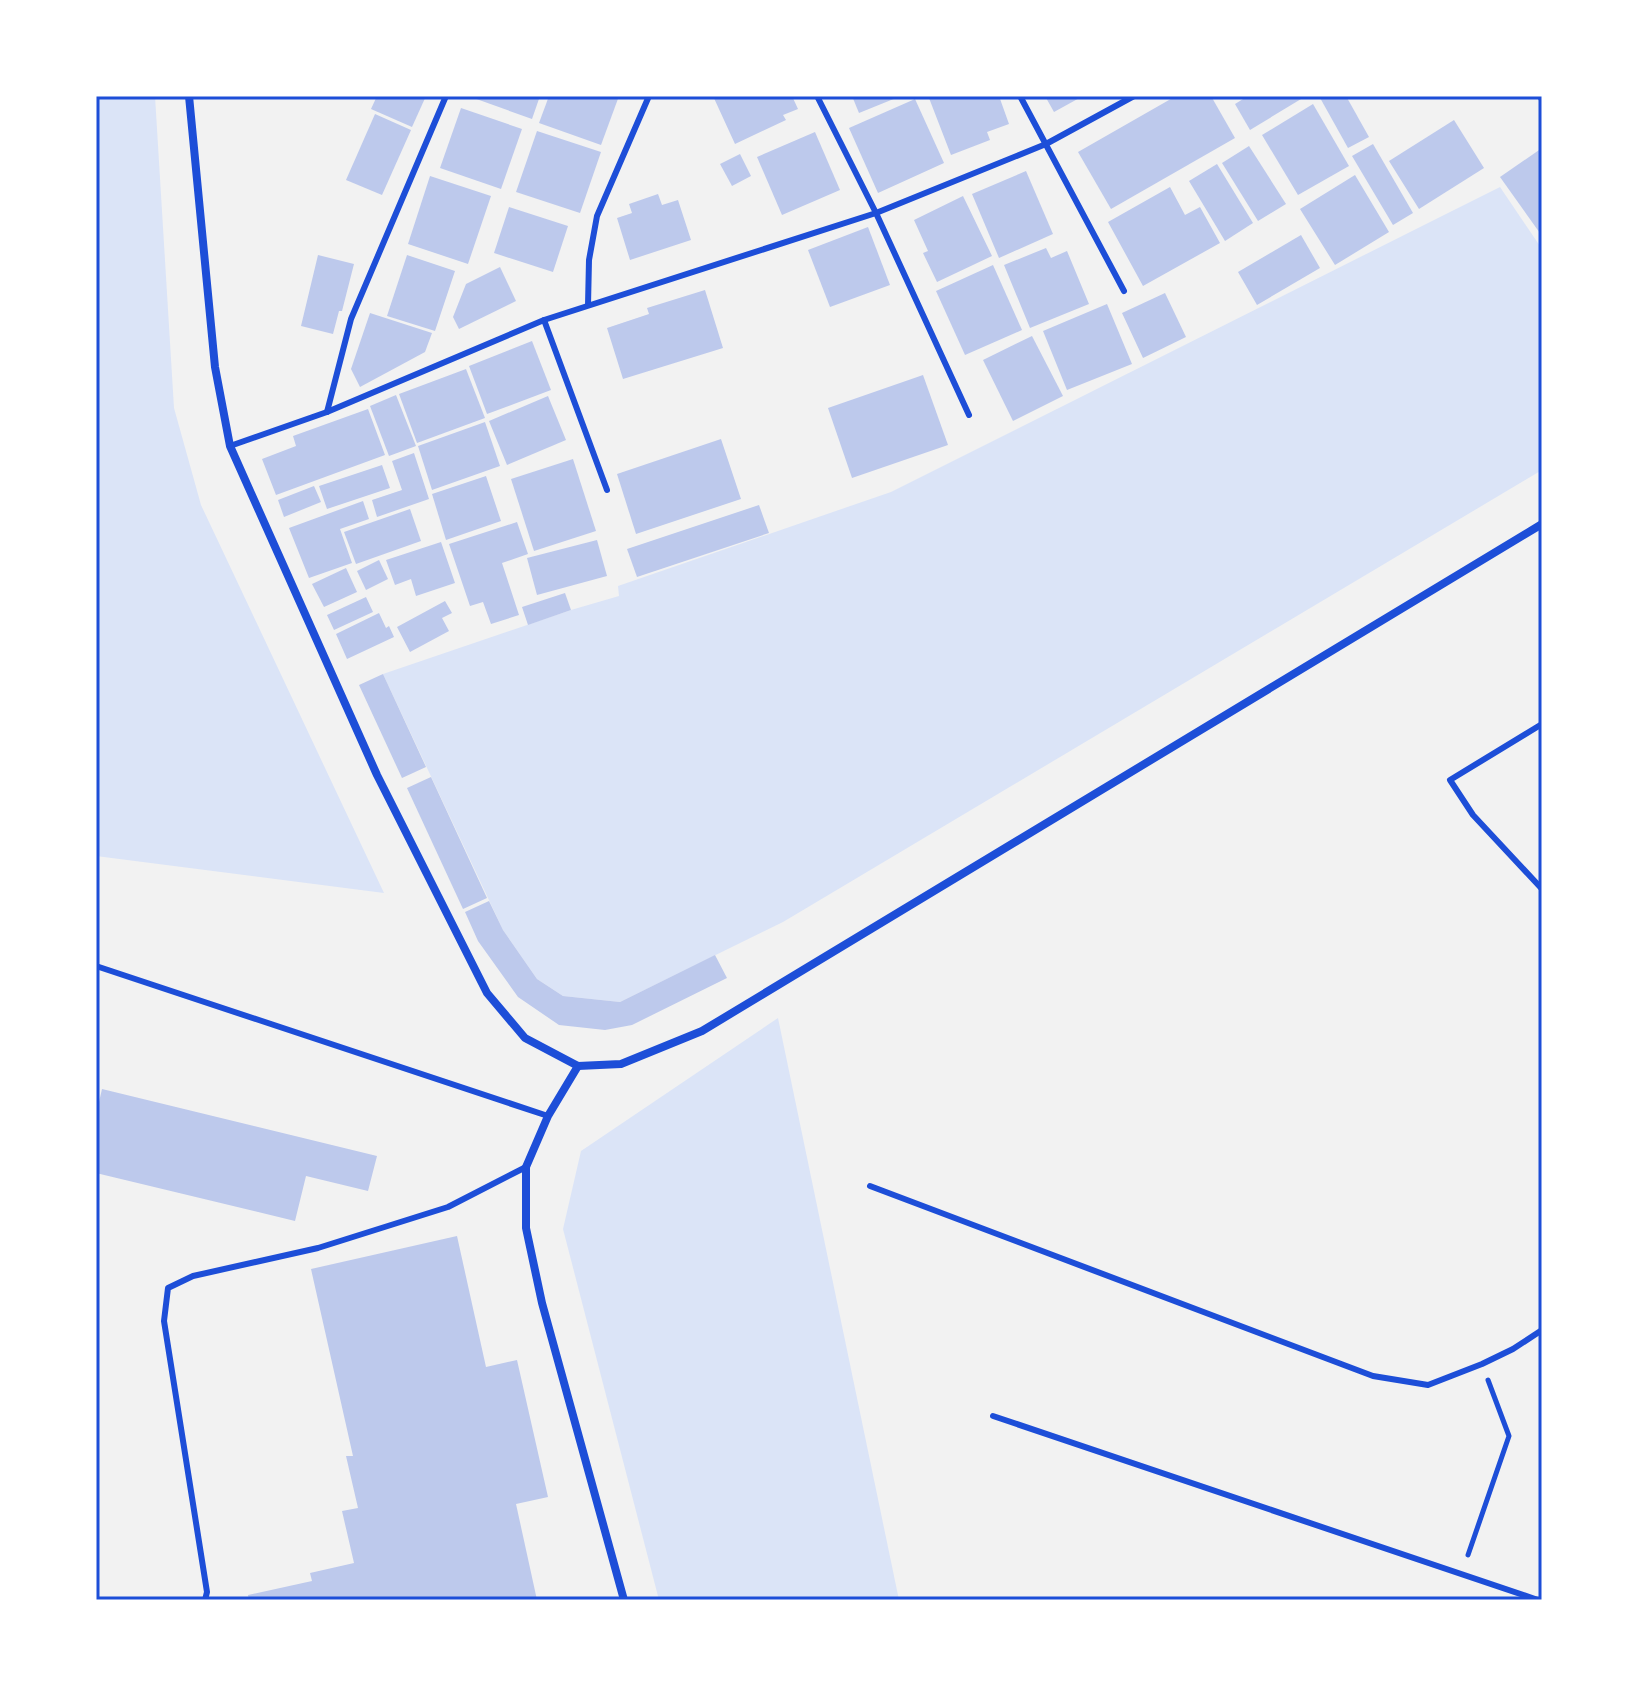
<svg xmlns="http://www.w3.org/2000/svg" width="1638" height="1696" font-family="'PT Sans',sans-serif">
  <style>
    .green { fill: #dbe4f7 }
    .building { fill: #bdc9ec }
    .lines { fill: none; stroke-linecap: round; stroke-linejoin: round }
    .path { stroke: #1d4ed8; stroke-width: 5 }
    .service { stroke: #1d4ed8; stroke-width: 6 }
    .minor { stroke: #1d4ed8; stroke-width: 8 }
    .neatline { fill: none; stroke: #1d4ed8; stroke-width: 3 }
  </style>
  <rect width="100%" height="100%" fill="#f2f2f2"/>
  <g class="green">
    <polygon points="96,96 155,96 174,408 201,505 384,893 96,856"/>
    <polygon points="1500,187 1542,249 1542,470 783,922 620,1002 563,996 537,979 503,930 383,674 571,610 619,596 618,586 891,492"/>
    <polygon points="778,1018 899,1600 659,1600 563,1229 581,1151"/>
  </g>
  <g class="building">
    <polygon points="377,96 426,96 412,127 371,109"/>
    <polygon points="468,96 540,96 532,119"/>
    <polygon points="549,96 619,96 601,145 539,123"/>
    <polygon points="713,96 792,96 798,109 783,115 786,120 735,144"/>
    <polygon points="852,96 901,96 859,113"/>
    <polygon points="935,96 999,96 1009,124 987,132 990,140 951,155 929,98"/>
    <polygon points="1045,96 1083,96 1054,112"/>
    <polygon points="1176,96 1211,96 1235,138 1111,209 1078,152"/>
    <polygon points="1248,96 1306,96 1250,130 1235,104"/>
    <polygon points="1319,96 1346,96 1369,137 1348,148"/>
    <polygon points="915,99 944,163 878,193 849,128"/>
    <polygon points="1313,104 1349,166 1298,195 1262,135"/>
    <polygon points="461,108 522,129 501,189 440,168"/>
    <polygon points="375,114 411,130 382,195 346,180"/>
    <polygon points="1454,120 1484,168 1419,209 1389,161"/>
    <polygon points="537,131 601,152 580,213 516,192"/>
    <polygon points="815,132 840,190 782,215 757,157"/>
    <polygon points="1373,144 1413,213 1393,225 1352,156"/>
    <polygon points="1249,146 1286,204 1258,221 1222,163"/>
    <polygon points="1542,148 1542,236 1500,177"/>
    <polygon points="740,154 751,176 732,186 720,164"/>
    <polygon points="1217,164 1253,223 1225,241 1189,181"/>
    <polygon points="1026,171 1053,234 999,258 972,194"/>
    <polygon points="1355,175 1389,232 1335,265 1300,209"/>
    <polygon points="430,176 491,196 468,264 408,244"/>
    <polygon points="1170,187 1185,215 1200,207 1220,243 1143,286 1108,222"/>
    <polygon points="658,194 662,205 678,200 691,240 630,260 617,218 632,213 629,204"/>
    <polygon points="963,196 992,256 937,282 923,253 928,251 914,220"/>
    <polygon points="509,207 568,226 553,272 494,253"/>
    <polygon points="868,227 890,285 830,307 808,250"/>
    <polygon points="1301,235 1320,268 1257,305 1238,272"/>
    <polygon points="1046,248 1051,258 1067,251 1089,304 1030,328 1004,265"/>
    <polygon points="318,255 354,264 342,311 339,311 333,334 301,326"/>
    <polygon points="407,255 455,271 435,331 387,316"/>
    <polygon points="993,265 1022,330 965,355 936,291"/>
    <polygon points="500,267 516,301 459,329 453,317 466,284"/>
    <polygon points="705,290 723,348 623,379 607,328 649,314 647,308"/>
    <polygon points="1165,293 1186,337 1143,358 1122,313"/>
    <polygon points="1107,304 1132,364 1067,390 1043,331"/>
    <polygon points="370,313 432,333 425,352 360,387 351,369"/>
    <polygon points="1032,336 1063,396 1013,421 983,360"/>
    <polygon points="532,341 551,390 487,414 469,366"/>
    <polygon points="466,369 485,418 417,443 399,394"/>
    <polygon points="923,375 948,445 852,478 828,408"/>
    <polygon points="396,395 416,446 389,456 370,406"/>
    <polygon points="548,396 566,440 507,465 489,421"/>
    <polygon points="368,409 385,455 276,495 262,459 296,446 293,436"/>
    <polygon points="485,422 500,466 432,490 418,446"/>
    <polygon points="721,439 741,499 636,534 617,474"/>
    <polygon points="414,453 429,499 377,517 372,500 402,490 392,461"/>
    <polygon points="573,459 596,531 534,551 511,479"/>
    <polygon points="382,465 390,488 327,509 319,486"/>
    <polygon points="486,476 501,521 446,540 432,494"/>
    <polygon points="314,486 321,502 284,517 278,500"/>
    <polygon points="363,501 369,519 340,529 352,563 309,578 289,528"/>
    <polygon points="759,505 769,533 637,577 627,549"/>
    <polygon points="410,509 421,541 356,564 344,532"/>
    <polygon points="517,522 528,554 502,563 519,615 491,624 483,602 470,606 449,544"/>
    <polygon points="597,540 607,576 537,595 527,558"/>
    <polygon points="441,542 455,583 416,596 411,579 395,585 386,560"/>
    <polygon points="379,560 388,579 366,590 357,571"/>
    <polygon points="346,568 357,592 324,607 312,584"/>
    <polygon points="565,593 571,610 528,625 522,607"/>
    <polygon points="366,597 373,612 334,630 327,615"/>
    <polygon points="445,601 452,613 442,618 449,631 410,652 397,627"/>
    <polygon points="379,613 386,628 389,626 394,637 347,659 336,634"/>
    <polygon points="383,674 426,767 402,778 359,685"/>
    <polygon points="431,777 487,898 463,909 407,788"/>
    <polygon points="489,901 503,930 537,979 563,996 620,1002 715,955 727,978 632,1025 605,1030 559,1025 518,997 478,941 465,912"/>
    <polygon points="102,1089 377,1156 368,1191 306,1176 295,1221 96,1173 96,1115"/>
    <polygon points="457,1236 486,1367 517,1360 548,1497 516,1504 537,1600 249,1600 248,1595 312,1581 310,1573 354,1563 342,1511 358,1508 346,1456 353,1456 311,1269"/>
  </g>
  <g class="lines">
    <polyline class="path" points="1468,1555 1509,1436 1488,1380"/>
    <g class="service">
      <polyline points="817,96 876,213 969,415"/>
      <polyline points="1020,96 1124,291"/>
      <polyline points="1540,96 1542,100"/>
      <polyline points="588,305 589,260 597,216 649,96"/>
      <polyline points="544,320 607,490"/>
      <polyline points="327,412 351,319 446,96"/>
      <polyline points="230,446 327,412 544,320 876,213 1046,144 1134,96"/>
      <polyline points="1542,724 1450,780 1473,815 1542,889"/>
      <polyline points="96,966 548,1116"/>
      <polyline points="870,1186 1373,1376 1428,1385 1482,1364 1513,1349 1542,1330"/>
      <polyline points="993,1416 1538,1600"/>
      <polyline points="205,1600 207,1592 164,1321 168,1288 193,1276 318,1248 448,1207 526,1167"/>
    </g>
    <g class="minor">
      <polyline points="189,96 215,367 230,446 377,775 487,993 525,1038 578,1066 621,1064 702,1031 1542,524"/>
      <polyline points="578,1066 548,1116 526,1167 526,1228 542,1303 624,1600"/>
    </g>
  </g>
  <rect width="1638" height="1696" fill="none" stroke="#ffffff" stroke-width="196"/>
  <rect x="98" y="98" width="1442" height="1500" class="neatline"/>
</svg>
